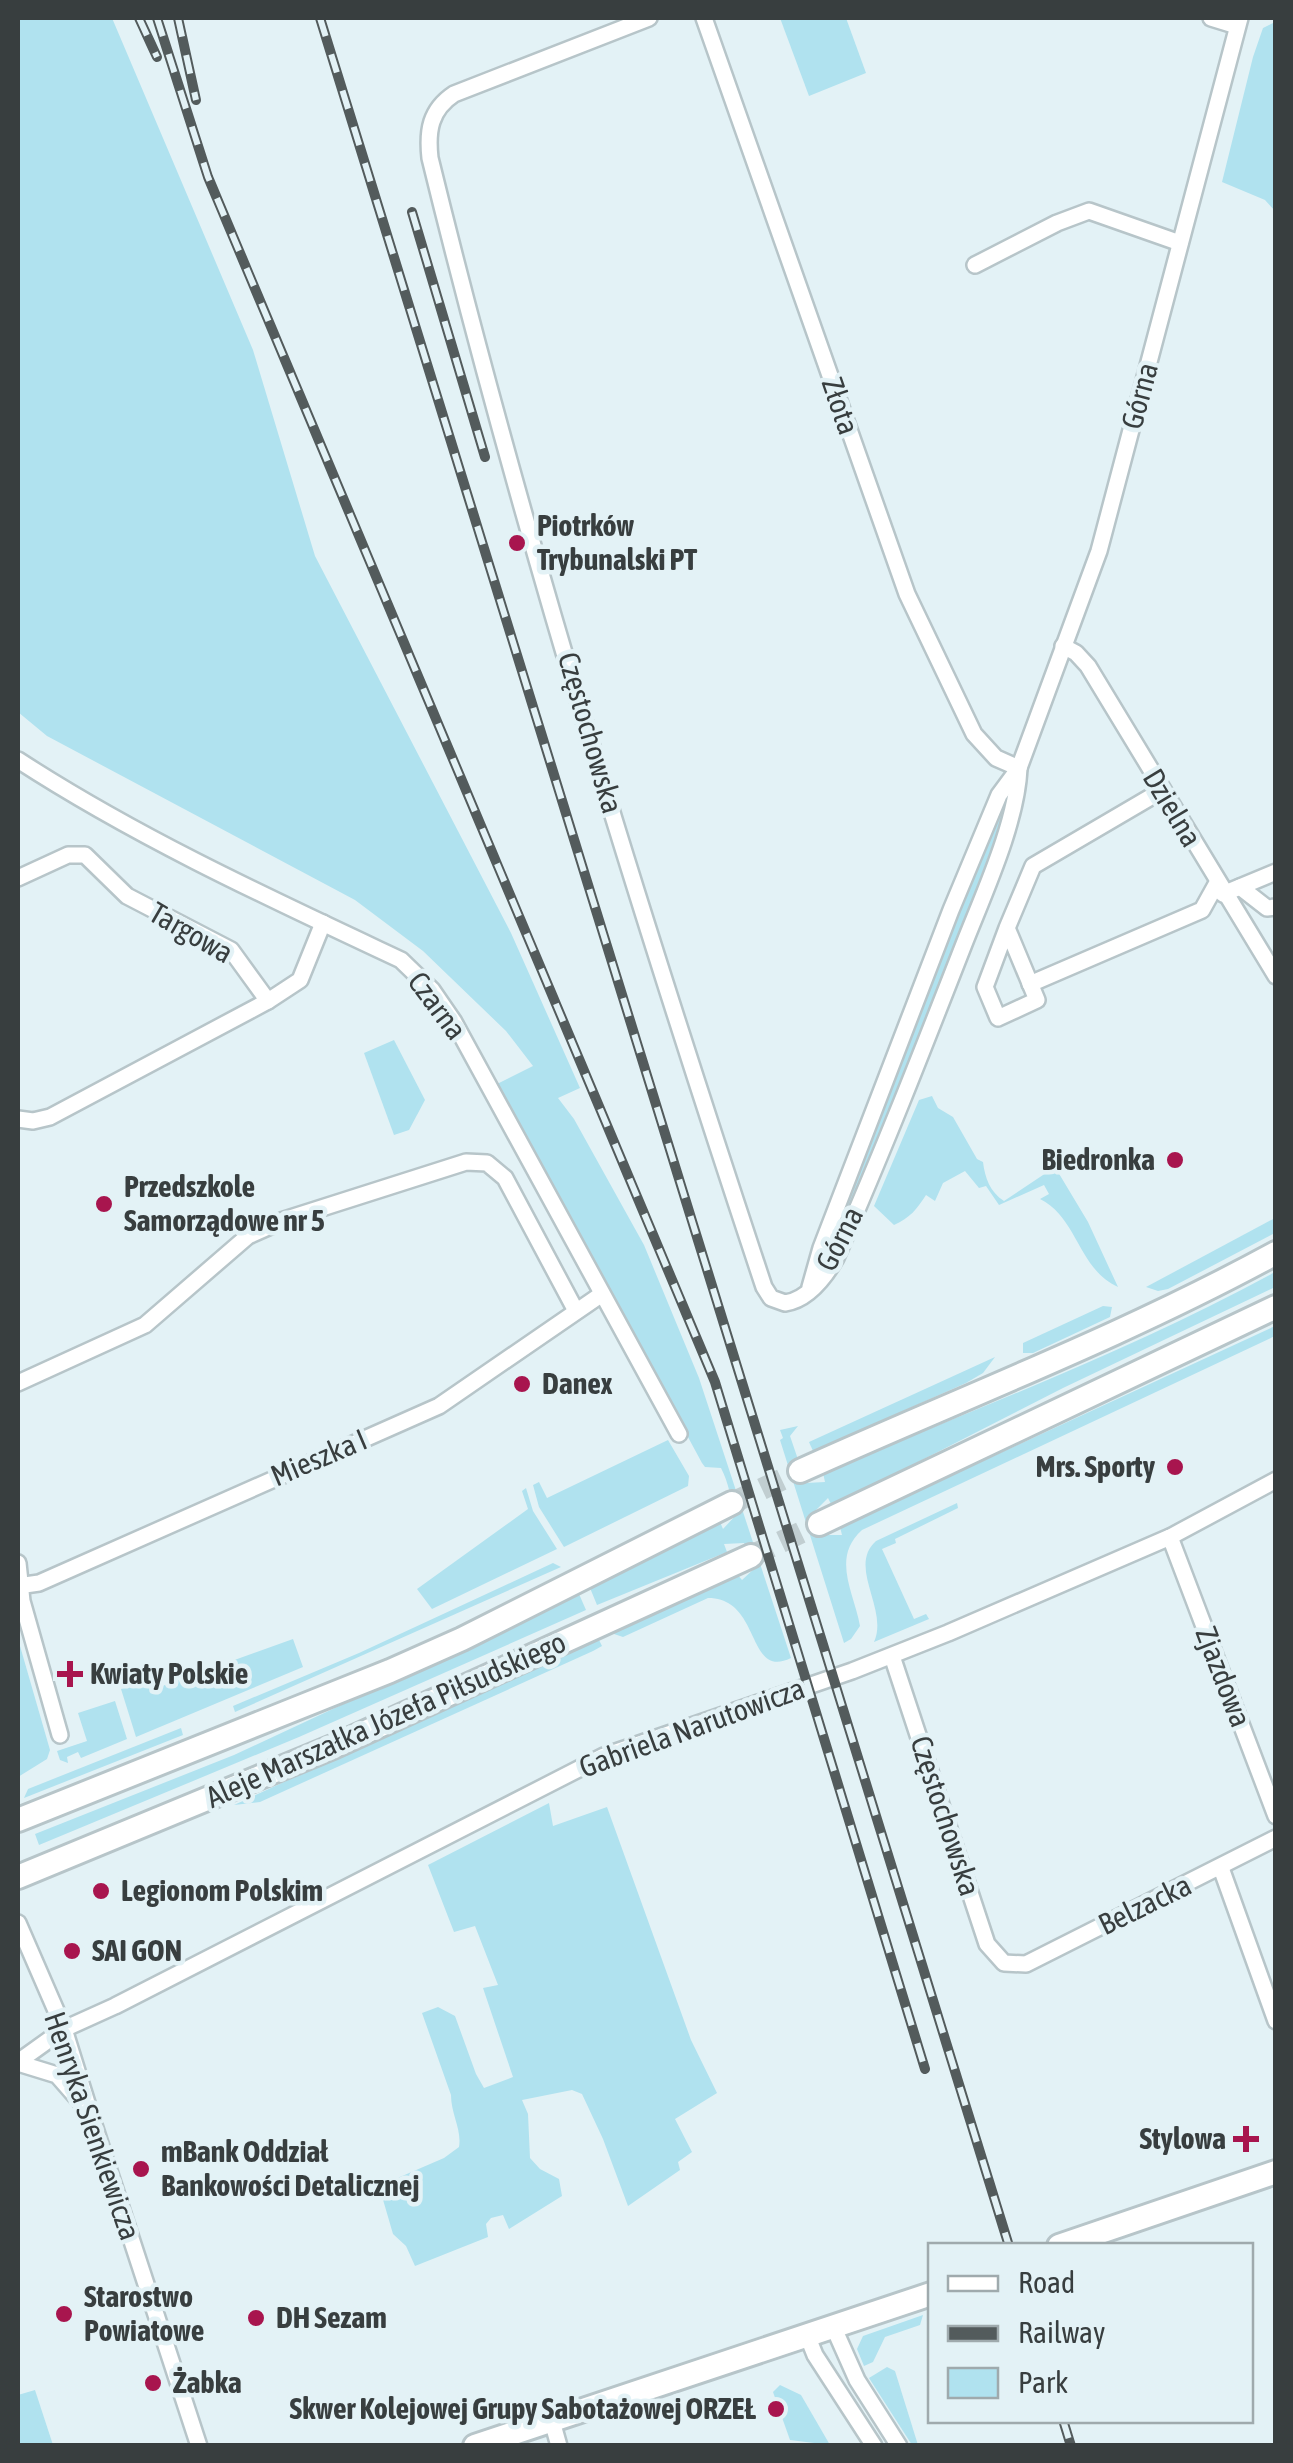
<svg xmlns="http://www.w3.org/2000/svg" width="1293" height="2463" font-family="'Asap Condensed',sans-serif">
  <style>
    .green { fill: #b0e2ef }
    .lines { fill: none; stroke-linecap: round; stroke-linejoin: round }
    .secondary-tunnel { stroke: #c1ced1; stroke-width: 22; stroke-dasharray: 22 11; stroke-linecap: butt }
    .street-casing { stroke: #b7c5c9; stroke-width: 20 }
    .secondary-casing { stroke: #b7c5c9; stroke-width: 28 }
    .street { stroke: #fff; stroke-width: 15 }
    .secondary { stroke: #fff; stroke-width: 22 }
    .rail-casing { stroke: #535b5c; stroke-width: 10 }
    .rail { stroke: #e3f2f6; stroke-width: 6; stroke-dasharray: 19; stroke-linecap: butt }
    .poi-dot { fill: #a8154e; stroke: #e3f2f6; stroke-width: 4 }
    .labels { text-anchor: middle; stroke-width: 9; stroke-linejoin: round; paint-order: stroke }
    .street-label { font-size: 30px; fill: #383e3f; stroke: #e3f2f6 }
    .poi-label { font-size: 30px; font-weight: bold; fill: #383e3f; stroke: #e3f2f6; text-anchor: start }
  </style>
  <rect width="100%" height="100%" fill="#e3f2f6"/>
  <g class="green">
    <path d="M18 18H112L253 350 315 556 511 933 580 1088 558 1098 574 1119 644 1245 699 1378 791 1658C746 1680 762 1598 708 1598L623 1637 611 1633 737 1574 742 1580 756 1567 744 1543 724 1544 727 1552 597 1605 590 1588 720 1522 723 1529 737 1514C730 1498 729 1483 721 1468L705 1467 702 1463 497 1084 533 1066 506 1031 423 951 355 900 47 736 18 712Z"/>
    <path d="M780 18H846L866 73 809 96Z"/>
    <path d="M1275 22V211L1265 200 1222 182 1253 57 1263 28Z"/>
    <path d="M1009 792 1010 797 920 1042 831 1247 969 883Z"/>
    <path d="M394 1040 425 1100 409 1130 394 1135 364 1053Z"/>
    <path d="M932 1096 938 1108 953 1117 977 1159 983 1162C985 1178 990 1192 1004 1201L1055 1167 1088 1222 1118 1287C1078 1269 1078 1218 1040 1199L1049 1194 1044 1185 999 1205 986 1186 979 1188 965 1171 943 1183 935 1201 926 1195C917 1209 910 1218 894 1225L874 1206 919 1100Z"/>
    <path d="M1275 1218V1233L1168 1289 1158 1291 1146 1287Z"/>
    <path d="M1275 1272V1287L1063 1388 832 1506 828 1498 814 1512 824 1535H842L840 1527 1275 1326V1336L862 1530C831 1558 854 1592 860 1626L851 1639 844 1643 780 1440 783 1438 780 1430 798 1426 790 1436 806 1483 825 1482 823 1473C975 1409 1130 1351 1275 1272Z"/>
    <path d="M1103 1306 1112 1307 1110 1317 1033 1353H1023V1343Z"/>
    <path d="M995 1357 983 1373 966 1383 813 1451 809 1442Z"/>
    <path d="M668 1440 689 1476 688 1486 564 1547 539 1507 533 1485 539 1482 547 1498Z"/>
    <path d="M526 1488 533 1511 557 1549 432 1609 417 1589 528 1509 522 1491Z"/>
    <path d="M957 1503 958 1508 895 1539 896 1543 882 1549 914 1619 926 1614 929 1619 874 1642C889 1609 847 1567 876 1541Z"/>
    <path d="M553 1563 561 1567 235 1712 233 1706 359 1653Z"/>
    <path d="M579 1594 586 1610 299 1737 39 1845 35 1834 234 1755Z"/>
    <path d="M598 1638 602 1646 593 1651 260 1802 234 1805Z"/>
    <path d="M18 1639 50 1750 47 1759 18 1777Z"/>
    <path d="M293 1639 303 1667 136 1737 121 1689 147 1679 151 1690Z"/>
    <path d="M115 1701 127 1739 81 1758 78 1752 67 1757 68 1763 60 1760 57 1751 87 1741 78 1713Z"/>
    <path d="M181 1728 183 1735 24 1798 28 1789Z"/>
    <path d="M549 1803 553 1826 607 1807 691 2040 717 2093 675 2119 692 2152 678 2162 680 2170 628 2206 603 2139 582 2094 572 2090 522 2100 528 2114 530 2158 540 2169 559 2179 562 2196 509 2229 503 2215 491 2218 486 2224 488 2237 415 2266 406 2246 393 2234 379 2186 444 2158 459 2147C462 2130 451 2114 451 2095L422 2013 438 2007 455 2016 476 2074 484 2088 513 2077 483 1988 498 1985 475 1926 454 1932 428 1865Z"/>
    <path d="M923 2315 920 2325 885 2337 873 2362 864 2366 857 2349 863 2336Z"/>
    <path d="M887 2367 895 2371 918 2445H912L869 2378Z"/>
    <path d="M780 2385 801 2395 830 2445 790 2440 773 2392Z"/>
    <path d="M35 2390 53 2445H18V2395Z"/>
  </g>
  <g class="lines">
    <g class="secondary-tunnel">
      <path d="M732 1503 800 1471"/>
      <path d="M751 1556 819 1524"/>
    </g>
    <defs>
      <g id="street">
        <path d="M649 18 454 94C430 110 427 131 430 158 523 538 641 916 764 1287L771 1298 785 1303C807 1300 825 1277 836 1258 882 1154 923 1049 964 944 984 893 1017 822 1019 768L1099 551 1240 18"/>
        <path d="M704 18 907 594 974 734 996 758 1019 768"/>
        <path d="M1211 18 1237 26"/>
        <path d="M975 265 1057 223 1089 211 1180 243"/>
        <path d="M1063 646 1076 653 1088 666 1276 976"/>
        <path d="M18 760C138 838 271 899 401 960L432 990 454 1022 679 1434"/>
        <path d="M18 878 68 855H85L127 896 231 950 268 1001 50 1117 33 1121 18 1119"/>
        <path d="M1240 887 1267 908 1276 907"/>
        <path d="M1223 894 1276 872"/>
        <path d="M1007 928 985 987 998 1018 1037 1000 1007 928 1033 866 1161 791"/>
        <path d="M1030 984 1202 910 1217 883"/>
        <path d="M268 1001 300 980 323 923"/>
        <path d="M810 1287 821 1248 951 910 999 795 1019 768"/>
        <path d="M18 1383 145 1325 248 1236 284 1220 466 1162 487 1163 505 1178 576 1311"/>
        <path d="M1170 1537 1276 1816"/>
        <path d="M18 1563 22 1601 60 1735"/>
        <path d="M18 1586 39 1583 439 1406 602 1294"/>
        <path d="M892 1656 987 1944 1004 1963 1026 1964 1276 1838"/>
        <path d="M1221 1868 1276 2021"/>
        <path d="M18 1923 64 2029 92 2119 199 2446"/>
        <path d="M18 2062 64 2029 115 2006 604 1756 852 1671 948 1633 1170 1537 1276 1480"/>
        <path d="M18 2063 57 2075 85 2107"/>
        <path d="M833 2326 857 2380 899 2446"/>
        <path d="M807 2335 815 2355 874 2446"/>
        <path d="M552 2421 559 2446"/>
      </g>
      <g id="secondary">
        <path d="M800 1471C959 1399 1122 1337 1276 1253"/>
        <path d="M819 1524 1276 1307"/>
        <path d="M18 1820 390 1671 462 1639 732 1503"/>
        <path d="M18 1877 335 1746 751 1556"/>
        <path d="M1059 2246 1276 2172"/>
        <path d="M475 2446 931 2294"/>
      </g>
    </defs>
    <use href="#street" class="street-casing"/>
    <use href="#secondary" class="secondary-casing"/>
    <use href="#street" class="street"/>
    <use href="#secondary" class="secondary"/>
    <defs>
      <g id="rail">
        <path d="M139 18 157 57"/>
        <path d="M157 18 208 177 715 1382 925 2069"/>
        <path d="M178 18 196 100"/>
        <path d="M320 18 1009 2246"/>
        <path d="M412 212 485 457"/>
        <path d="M1063 2420 1071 2446"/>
      </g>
    </defs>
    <use href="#rail" class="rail-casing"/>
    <use href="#rail" class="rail"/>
  </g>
  <g class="poi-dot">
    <circle cx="517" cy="543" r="10"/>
    <circle cx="1175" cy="1160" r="10"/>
    <circle cx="104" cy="1204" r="10"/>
    <circle cx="522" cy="1384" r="10"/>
    <circle cx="1175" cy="1467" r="10"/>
    <path d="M65 1659h10v10h10v10h-10v10h-10v-10h-10v-10h10z"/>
    <circle cx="101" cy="1891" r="10"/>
    <circle cx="72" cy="1951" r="10"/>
    <path d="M1241 2124h10v10h10v10h-10v10h-10v-10h-10v-10h10z"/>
    <circle cx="141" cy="2169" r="10"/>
    <circle cx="64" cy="2314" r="10"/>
    <circle cx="256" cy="2318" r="10"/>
    <circle cx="153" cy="2383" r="10"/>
    <circle cx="776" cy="2409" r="10"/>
  </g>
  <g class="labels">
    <g class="street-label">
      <text transform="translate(1140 396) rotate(-75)" y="10">Górna</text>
      <text transform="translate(840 406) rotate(71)" y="10">Złota</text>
      <text transform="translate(590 733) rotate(74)" y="10">Częstochowska</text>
      <text transform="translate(1172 808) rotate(59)" y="10">Dzielna</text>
      <text transform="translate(191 933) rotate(30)" y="10">Targowa</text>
      <text transform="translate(437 1006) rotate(53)" y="10">Czarna</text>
      <text transform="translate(840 1239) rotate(-63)" y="10">Górna</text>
      <text transform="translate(319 1458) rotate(-23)" y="10">Mieszka I</text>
      <text transform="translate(1223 1677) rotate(69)" y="10">Zjazdowa</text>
      <text transform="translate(386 1720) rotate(-24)" y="10">Aleje Marszałka Józefa Piłsudskiego</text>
      <text transform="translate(692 1728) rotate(-20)" y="10">Gabriela Narutowicza</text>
      <text transform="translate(945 1816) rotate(72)" y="10">Częstochowska</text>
      <text transform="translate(1145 1905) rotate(-26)" y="10">Belzacka</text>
      <text transform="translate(92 2126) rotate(71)" y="10">Henryka Sienkiewicza</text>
    </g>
    <g class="poi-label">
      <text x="537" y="536">Piotrków<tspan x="537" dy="34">Trybunalski PT</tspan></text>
      <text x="1155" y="1170" text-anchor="end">Biedronka</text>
      <text x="124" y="1197">Przedszkole<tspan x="124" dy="34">Samorządowe nr 5</tspan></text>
      <text x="542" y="1394">Danex</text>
      <text x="1155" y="1477" text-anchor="end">Mrs. Sporty</text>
      <text x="90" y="1684">Kwiaty Polskie</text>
      <text x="121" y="1901">Legionom Polskim</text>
      <text x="92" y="1961">SAI GON</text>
      <text x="1226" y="2149" text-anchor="end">Stylowa</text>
      <text x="161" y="2162">mBank Oddział<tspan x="161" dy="34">Bankowości Detalicznej</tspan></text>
      <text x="84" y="2307">Starostwo<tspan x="84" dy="34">Powiatowe</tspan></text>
      <text x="276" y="2328">DH Sezam</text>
      <text x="173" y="2393">Żabka</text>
      <text x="756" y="2419" text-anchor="end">Skwer Kolejowej Grupy Sabotażowej ORZEŁ</text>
    </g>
  </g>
  <rect width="1293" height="2463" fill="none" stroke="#383e3f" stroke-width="40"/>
  <rect x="928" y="2243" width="325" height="180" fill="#e3f2f6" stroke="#9faaad" stroke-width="2.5"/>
  <rect x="948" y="2276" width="50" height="15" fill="#ffffff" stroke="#9faaad" stroke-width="2.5"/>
  <text x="1018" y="2293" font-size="30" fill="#383e3f">Road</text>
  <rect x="948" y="2326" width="50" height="15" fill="#535b5c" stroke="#9faaad" stroke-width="2.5"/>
  <text x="1018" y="2343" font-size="30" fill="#383e3f">Railway</text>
  <rect x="948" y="2368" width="50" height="30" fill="#b0e2ef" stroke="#9faaad" stroke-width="2.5"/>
  <text x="1018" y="2393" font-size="30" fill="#383e3f">Park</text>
</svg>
